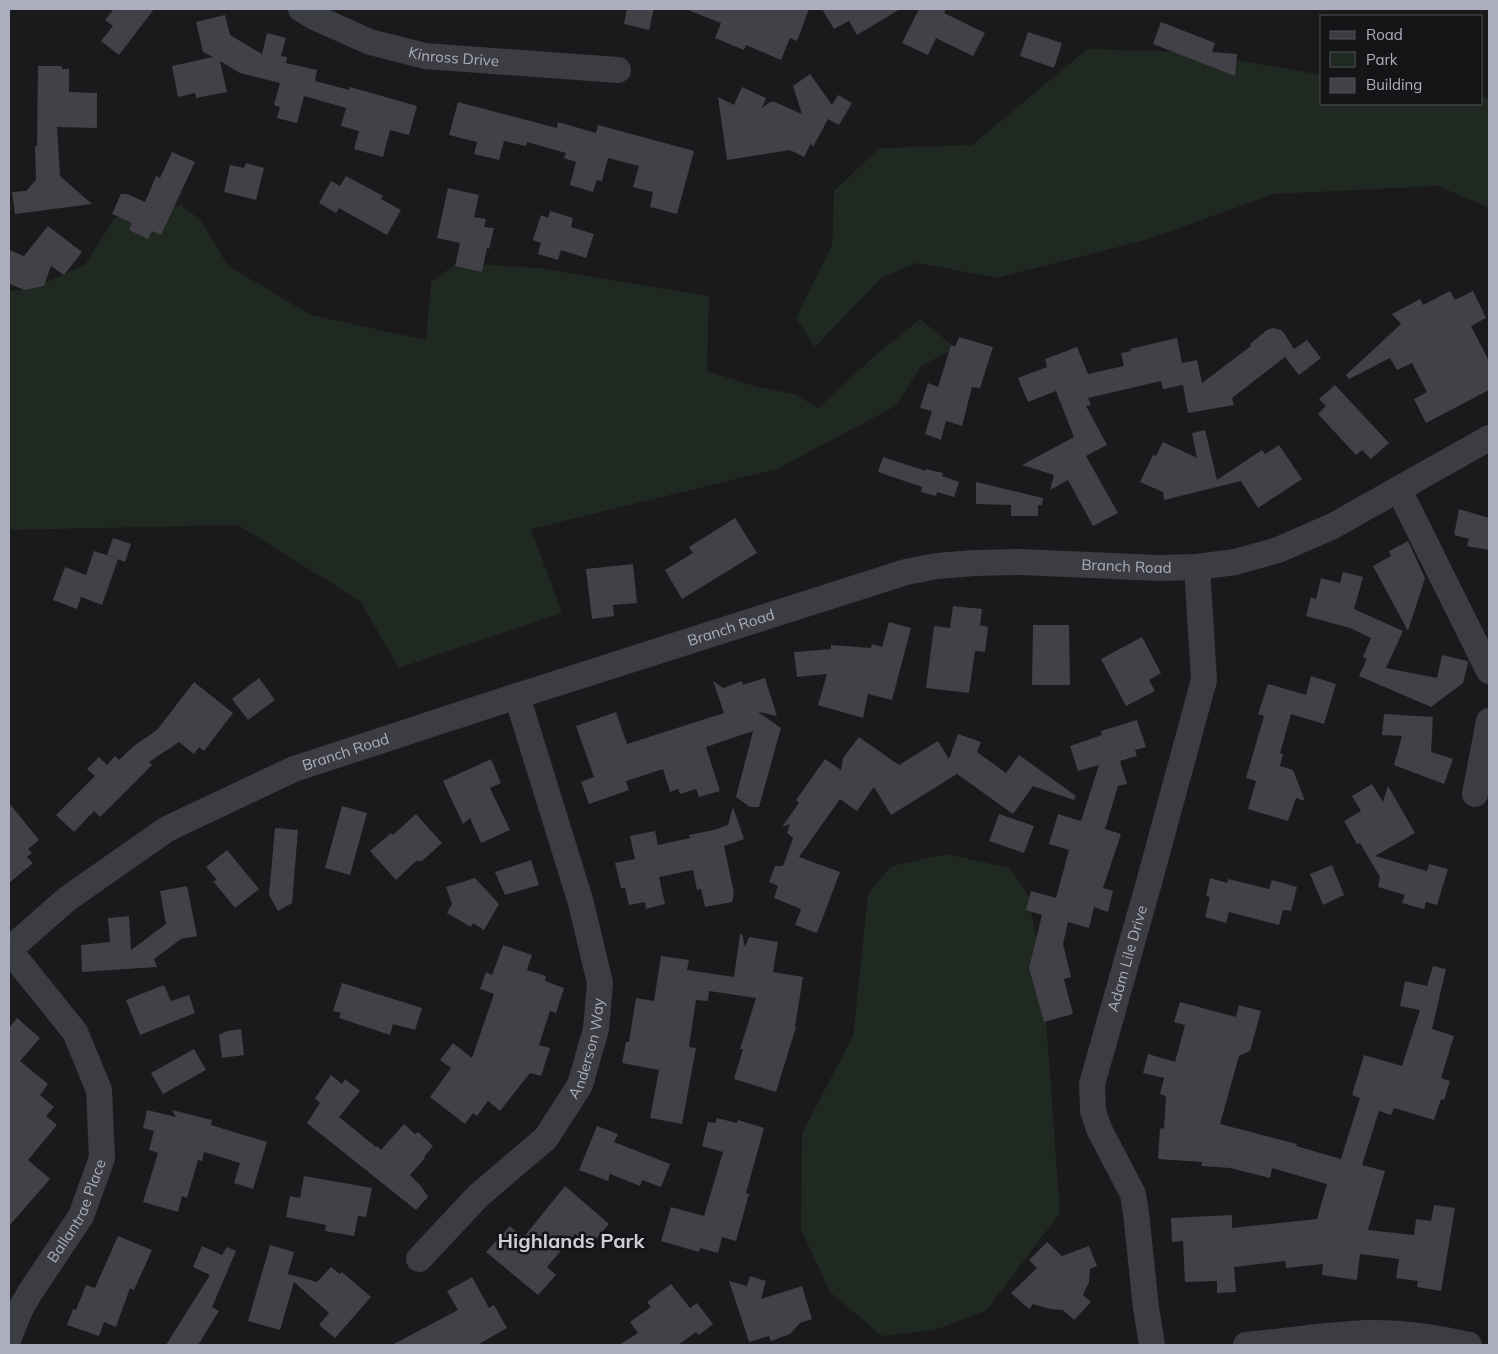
<svg xmlns="http://www.w3.org/2000/svg" width="1498" height="1354" font-family="Mulish,sans-serif">
  <style>
    .green { fill: #1f2821 }
    .building { fill: #414147 }
    .lines { fill: none; stroke-linecap: round; stroke-linejoin: round }
    .minor { stroke: #3c3c43; stroke-width: 26 }
    .labels { text-anchor: middle; stroke-width: 5; stroke-linejoin: round; paint-order: stroke }
    .street-label { font-size: 15px; fill: #abaebd; stroke: #151417 }
    .district-label { font-size: 20px; font-weight: bold; fill: #ccced8; stroke: #151417 }
  </style>
  <rect width="100%" height="100%" fill="#1a191c"/>
  <g class="green">
    <path d="M1087 49 1191 52 1322 75V104H1482V97L1489 98V208L1438 186 1274 194 1149 239 998 278 917 263 881 278 815 347 796 318 832 246 834 191 879 148 972 145Z"/>
    <path d="M180 205 200 219 228 266 311 315 426 340 431 282 457 263 538 268 709 296 707 371 757 387 795 394 818 408 872 358 920 319 956 348 921 366 896 406 777 469 531 529 562 613 399 668 360 601 238 525 9 530V291L30 289 85 265 114 218Z"/>
    <path d="M948 854 1009 868 1028 894 1043 975 1060 1213 987 1310 935 1330 882 1336 830 1292 801 1230 802 1133 853 1036 868 894 891 866Z"/>
  </g>
  <g class="building">
    <path d="M114 9H154L119 55 101 41 113 26 105 20Z"/>
    <path d="M627 9H654L649 30 624 24Z"/>
    <path d="M689 9H809L797 41 790 38 781 60 746 45 744 50 715 38 721 23 688 10Z"/>
    <path d="M822 9H900L857 35 849 21 834 29Z"/>
    <path d="M919 9H946L944 13 985 33 973 56 936 38 928 55 902 43Z"/>
    <path d="M225 15 230 35 262 54 267 33 286 38 281 56 287 57 286 63 317 70 315 81 349 90 350 87 417 106 409 135 390 130 383 157 354 149 359 131 341 126 346 108 304 96 297 123 277 118 280 107 274 105 280 83 240 73 220 61 227 92 196 98 195 93 178 97 172 66 213 57 203 52 196 22Z"/>
    <path d="M1161 22 1215 43 1212 52 1237 54 1235 76 1153 44Z"/>
    <path d="M1028 32 1062 43 1054 68 1020 56Z"/>
    <path d="M38 66H62V69H69V92L97 93V128L57 127 60 176 92 204 15 214 12 192 26 191 36 180 35 146H37Z"/>
    <path d="M810 74 832 105 838 95 852 103 839 125 828 119 813 147 811 143 804 157 790 150 727 160 718 97 734 105 742 87 766 98 762 108 770 102H775L802 114 793 86Z"/>
    <path d="M458 102 557 128 558 122 596 133 598 125 694 151 677 214 650 207 653 192 633 187 639 166 608 158 602 181 597 180 593 192 570 185 576 162 564 158 566 153 527 142 526 146 504 141 499 160 474 154 477 142 449 135Z"/>
    <path d="M172 152 195 162 161 235 152 231 148 239 129 230 132 223 112 214 121 194H127L145 202 156 176 160 178Z"/>
    <path d="M246 163 264 168 256 200 224 192 230 165 244 168Z"/>
    <path d="M346 176 383 196 381 199 401 210 387 235 339 208 336 213 319 203 331 181 340 186Z"/>
    <path d="M448 188 479 195 474 217 486 219 484 227 494 228 489 249 487 248 482 272 455 266 460 243 437 238Z"/>
    <path d="M550 211 573 218 571 227 594 234 586 258 561 250 558 260 538 254 541 243 533 240 541 215 548 218Z"/>
    <path d="M48 226 82 252 64 275 51 266 44 286 25 290 9 284V250L24 256Z"/>
    <path d="M1450 291 1455 300 1473 291 1486 318 1471 326 1489 361V390L1426 423 1414 399 1427 392 1412 363 1397 370 1390 358 1349 379 1346 375 1401 324 1392 314 1420 299 1423 305Z"/>
    <path d="M1273 328 1281 330 1284 333 1294 349 1307 340 1321 358 1299 375 1285 357 1232 398 1234 405 1188 413 1183 385 1163 389 1161 381 1088 398 1091 405 1086 406 1107 445 1086 456 1118 513 1093 526 1068 480 1050 490 1054 475 1022 465 1074 437 1056 391 1028 402 1018 378 1047 367 1045 359 1077 347 1088 374 1124 366 1121 353 1131 351 1130 349 1177 338 1182 363 1197 360 1202 383 1251 346 1250 344 1267 330Z"/>
    <path d="M959 337 993 347 980 388 972 387 962 426 946 421 941 440 925 434 932 411 920 408 928 383 938 387 951 345 955 347Z"/>
    <path d="M1335 385 1389 443 1371 459 1362 450 1356 455 1318 414 1326 406 1319 399Z"/>
    <path d="M1205 430 1217 480 1262 450 1265 454 1279 445 1302 479 1258 508 1241 481 1164 500 1163 492 1140 482 1153 455 1156 456 1163 442 1197 458 1192 433Z"/>
    <path d="M883 457 926 471V469L943 473 942 476 959 482 954 497 937 492 936 496 921 492 922 487 878 472Z"/>
    <path d="M976 482 1043 498 1042 505H1038V516H1011V505L976 504Z"/>
    <path d="M1459 509 1489 518V550L1467 546 1469 539 1454 535Z"/>
    <path d="M735 518 757 553 682 599 665 570 693 553 689 547Z"/>
    <path d="M113 538 131 544 125 562 107 555Z"/>
    <path d="M1408 541 1425 578 1408 631 1373 566 1391 556 1389 551Z"/>
    <path d="M94 551 118 559 102 605 81 597 77 609 53 600 65 567 86 575Z"/>
    <path d="M633 564 637 603 613 605 614 616 592 619 586 569Z"/>
    <path d="M1343 572 1363 577 1354 609 1403 631 1386 668 1437 678 1442 655 1467 661 1468 663 1463 683 1431 707 1359 676 1367 659 1363 657 1371 638 1350 628 1306 616 1311 597 1316 599 1321 578 1340 583Z"/>
    <path d="M953 606 982 609 980 625 988 627 985 652 975 651 969 693 926 688 934 626 950 628Z"/>
    <path d="M889 622 911 628 892 700 868 694 863 718 818 705 827 674 797 677 794 652 831 649V645L871 648 872 644 882 647Z"/>
    <path d="M1033 625H1069L1070 685H1032Z"/>
    <path d="M1142 637 1161 673 1149 680 1155 691 1126 706 1101 659Z"/>
    <path d="M1311 676 1336 684 1324 724 1291 714 1280 753 1283 754 1280 766 1293 770 1305 801 1296 798 1288 821 1248 809 1256 781 1246 778 1264 716 1258 714 1268 684 1306 695Z"/>
    <path d="M259 678 275 700 248 720 232 699Z"/>
    <path d="M765 678 777 716 758 712 781 728 759 807H750L736 797 753 731 706 747 720 791 699 797 696 789 680 794 678 789 670 792 663 769 626 781 629 790 589 804 581 782 594 777 576 726 616 712 627 744 724 713 713 681 723 688 742 681 743 685Z"/>
    <path d="M194 682 233 713 204 751 199 747 194 754 179 742 149 762 152 765 100 817 94 811 74 832 56 815 95 776 87 769 99 757 107 765 115 756 119 760 135 745 157 730Z"/>
    <path d="M1384 714 1433 717 1431 752 1453 759 1444 784 1394 765 1402 736 1382 735Z"/>
    <path d="M1137 720 1146 747 1135 750 1137 756 1120 761 1127 784 1118 786 1105 829 1121 834 1103 888 1113 891 1108 912 1094 907 1089 928 1068 922 1063 944 1071 977 1064 979 1073 1014 1044 1022 1029 968 1042 915 1026 910 1031 891 1056 898 1069 850 1049 844 1058 814 1081 821 1099 765 1078 771 1070 746 1102 735 1101 731Z"/>
    <path d="M958 734 981 742 977 752 1006 773 1019 755 1076 796 1074 800 1033 786 1013 814 957 774 891 815 874 787 857 811 840 799 799 857 840 872 817 933 795 925 801 909 774 898 778 886 769 882 775 866H783L793 838 787 833 790 824 782 827 799 803 796 800 825 759 841 770 843 758 859 737 899 765 938 741 949 759Z"/>
    <path d="M491 759 501 783 490 788 510 830 481 843 470 818 463 824 443 781Z"/>
    <path d="M1372 784 1383 802 1388 786 1415 833 1375 856 1427 871 1429 864 1448 869 1437 905 1426 902 1424 909 1402 903 1405 895 1378 887 1380 877 1360 843 1357 844 1344 821 1361 811 1352 796Z"/>
    <path d="M9 803 39 840 28 849 32 853 27 857 33 863 9 883Z"/>
    <path d="M342 806 367 813 350 875 325 868Z"/>
    <path d="M733 807 744 839 724 846 734 893 732 902 705 907 701 889 697 890 693 870 659 877 665 904 646 909 645 902 629 905 625 888H621L615 863 635 859 630 836 655 831 658 845 690 838 689 835 714 830 728 825Z"/>
    <path d="M416 814 442 843 422 861H416L396 880 370 851 391 833 393 835Z"/>
    <path d="M999 814 1034 826 1024 853 989 841Z"/>
    <path d="M275 828 298 830 292 903 278 911 269 895Z"/>
    <path d="M227 850 259 889 235 908 213 881 217 880 206 867Z"/>
    <path d="M531 860 539 885 505 895 495 872Z"/>
    <path d="M1332 865 1344 895 1323 905 1310 874Z"/>
    <path d="M475 878 499 904 484 930 473 923 471 927 447 913 452 904 446 887Z"/>
    <path d="M1210 878 1227 883 1228 879 1269 889 1272 880 1297 887 1291 911 1283 910 1279 925 1229 912 1226 923 1205 917 1210 897 1206 896Z"/>
    <path d="M187 886 197 936 181 939 154 959 157 967 82 972 81 945 110 942 108 918 129 916 131 950 166 924 160 891Z"/>
    <path d="M740 934H742L745 947 749 937 778 942 773 972 803 977 795 1027H796L776 1092 734 1079 743 1049H740L756 998 709 991 708 1001 696 1000 689 1047 696 1048 682 1124 650 1118 659 1070 622 1063 626 1042H629L636 998 654 1001 661 956 689 960 687 970 734 977Z"/>
    <path d="M503 945 532 955 527 970 546 976 545 981 564 988 556 1013 550 1011 539 1045 550 1048 541 1076 530 1073 500 1111 488 1101 477 1116 473 1113 465 1124 430 1097 451 1068 440 1060 453 1043 472 1058 494 994 480 989 486 972 492 975Z"/>
    <path d="M1433 966 1446 969 1432 1029 1454 1036 1441 1078 1450 1081 1444 1100 1441 1099 1434 1120 1394 1108 1391 1115 1379 1111 1362 1165 1385 1171 1368 1230 1414 1235 1416 1219 1431 1221 1434 1205 1455 1208 1441 1291 1417 1287 1418 1281 1396 1278 1399 1259 1360 1254 1357 1280 1322 1275 1323 1264 1286 1268 1285 1261 1234 1267 1236 1292 1217 1293V1281L1185 1282 1183 1241 1172 1242 1171 1218 1232 1215V1228L1317 1219 1327 1184 1272 1168 1270 1178 1230 1168 1201 1166 1202 1162 1158 1159 1160 1128 1164 1129 1166 1096 1160 1094 1164 1078 1143 1073 1148 1054 1175 1062 1185 1025 1174 1022 1180 1002 1236 1017 1239 1005 1261 1011 1250 1051 1239 1056 1220 1124 1297 1144 1296 1146 1341 1159 1360 1098 1352 1095 1364 1055 1402 1066 1420 1010 1400 1006 1405 981 1427 986Z"/>
    <path d="M342 983 422 1008 415 1030 393 1024 390 1035 339 1018 341 1013 333 1011Z"/>
    <path d="M164 985 171 1001 189 995 195 1013 140 1035 126 1000Z"/>
    <path d="M17 1018 40 1038 20 1061 48 1084 40 1095 54 1107 46 1116 57 1125 28 1160 50 1179 9 1226V1028Z"/>
    <path d="M241 1029 244 1055 222 1058 219 1035 227 1031Z"/>
    <path d="M194 1049 206 1070 163 1094 151 1073Z"/>
    <path d="M331 1075 342 1084 345 1079 360 1091 339 1117 376 1147 377 1146 381 1150 404 1124 415 1134 418 1132 433 1146 424 1157 425 1158 410 1175 421 1186 428 1197 416 1210 307 1123 320 1103 315 1098Z"/>
    <path d="M147 1110 176 1117 172 1110 212 1120 211 1125 267 1142 253 1189 234 1183 240 1163 204 1152 202 1161 198 1160 187 1198 182 1196 178 1212 143 1202 158 1153 149 1150 154 1131 143 1128Z"/>
    <path d="M717 1118 737 1123 738 1120 764 1128 746 1193 749 1194 736 1241 722 1237 718 1253 700 1248 699 1252 661 1241 671 1207 704 1216 723 1152 702 1146 708 1122 715 1123Z"/>
    <path d="M597 1126 618 1134 614 1142 670 1164 661 1187 642 1180 640 1186 610 1174 608 1181 579 1170Z"/>
    <path d="M304 1176 372 1188 366 1217 358 1216 354 1236 325 1231 326 1225 286 1217 290 1196 300 1198Z"/>
    <path d="M565 1186 609 1224 590 1246 575 1234 547 1267 556 1275 538 1295 486 1252 510 1226 523 1238Z"/>
    <path d="M118 1236 152 1250 134 1290 130 1288 116 1327 104 1322 99 1336 67 1325 73 1309 76 1310 86 1285 95 1288Z"/>
    <path d="M1047 1242 1062 1256 1089 1246 1097 1266 1090 1269 1089 1282 1083 1295 1091 1302 1074 1320 1063 1310 1050 1309 1033 1304 1029 1309 1011 1293 1037 1268 1029 1260Z"/>
    <path d="M270 1245 294 1252 288 1274 317 1282 331 1267 340 1274 342 1272 371 1297 335 1338 319 1325 329 1313 294 1282 280 1330 248 1321Z"/>
    <path d="M202 1246 222 1255 227 1247 236 1251 212 1307 219 1311 198 1345H166L210 1275 193 1267Z"/>
    <path d="M750 1276 766 1281 761 1299 802 1286 812 1319 800 1323 790 1334 771 1341 769 1336 749 1342 729 1281 747 1286Z"/>
    <path d="M472 1277 489 1308 494 1305 507 1328 477 1345H392L458 1310 447 1291Z"/>
    <path d="M671 1284 690 1308 697 1303 713 1324 699 1335 696 1332 678 1345H619L638 1333 630 1322 651 1307 647 1302Z"/>
  </g>
  <g class="lines">
    <g class="minor">
      <path id="s1" d="M301 9 314 17 370 42 425 56 618 70"/>
      <path d="M1399 490 1489 671"/>
      <path d="M1475 794 1489 721"/>
      <path id="s2" d="M9 950 67 899 167 829 294 769 517 696 906 572 937 566 974 563 1020 562 1159 568 1197 567 1235 562 1278 550 1333 526 1489 438"/>
      <path id="s3" d="M419 1259 478 1196 546 1138 580 1085 596 1029 600 983 581 903 517 696"/>
      <path id="s4" d="M9 1337 20 1310 29 1294 81 1216 102 1158 99 1090 75 1032 9 950"/>
      <path id="s5" d="M1152 1345 1146 1308 1136 1213 1133 1194 1099 1129 1093 1111 1092 1084 1148 886 1204 680 1197 567"/>
      <path d="M1246 1345C1286 1341 1326 1335 1366 1333 1400 1332 1436 1337 1469 1345"/>
    </g>
  </g>
  <g class="labels">
    <g class="street-label">
      <text dy="5" stroke="none"><textPath href="#s1" startOffset="162">Kinross Drive</textPath></text>
      <text dy="5" stroke="none"><textPath href="#s2" startOffset="1204">Branch Road</textPath></text>
      <text dy="5" stroke="none"><textPath href="#s2" startOffset="799">Branch Road</textPath></text>
      <text dy="5" stroke="none"><textPath href="#s2" startOffset="394">Branch Road</textPath></text>
      <text dy="5" stroke="none"><textPath href="#s5" startOffset="402">Adam Lile Drive</textPath></text>
      <text dy="5" stroke="none"><textPath href="#s3" startOffset="276">Anderson Way</textPath></text>
      <text dy="5" stroke="none"><textPath href="#s4" startOffset="144">Ballantrae Place</textPath></text>
    </g>
    <g class="district-label">
      <text x="571" y="1248">Highlands Park</text>
    </g>
  </g>
  <rect width="1498" height="1354" fill="none" stroke="#abaebd" stroke-width="20"/>
  <rect x="1320" y="15" width="162" height="90" fill="#151417" stroke="#515259"/>
  <rect x="1330" y="31" width="25" height="8" fill="#3c3c43" stroke="#515259"/>
  <text x="1366" y="40" font-size="15" fill="#abaebd">Road</text>
  <rect x="1330" y="52" width="25" height="15" fill="#1f2821" stroke="#515259"/>
  <text x="1366" y="65" font-size="15" fill="#abaebd">Park</text>
  <rect x="1330" y="78" width="25" height="15" fill="#414147" stroke="#515259"/>
  <text x="1366" y="90" font-size="15" fill="#abaebd">Building</text>
</svg>
